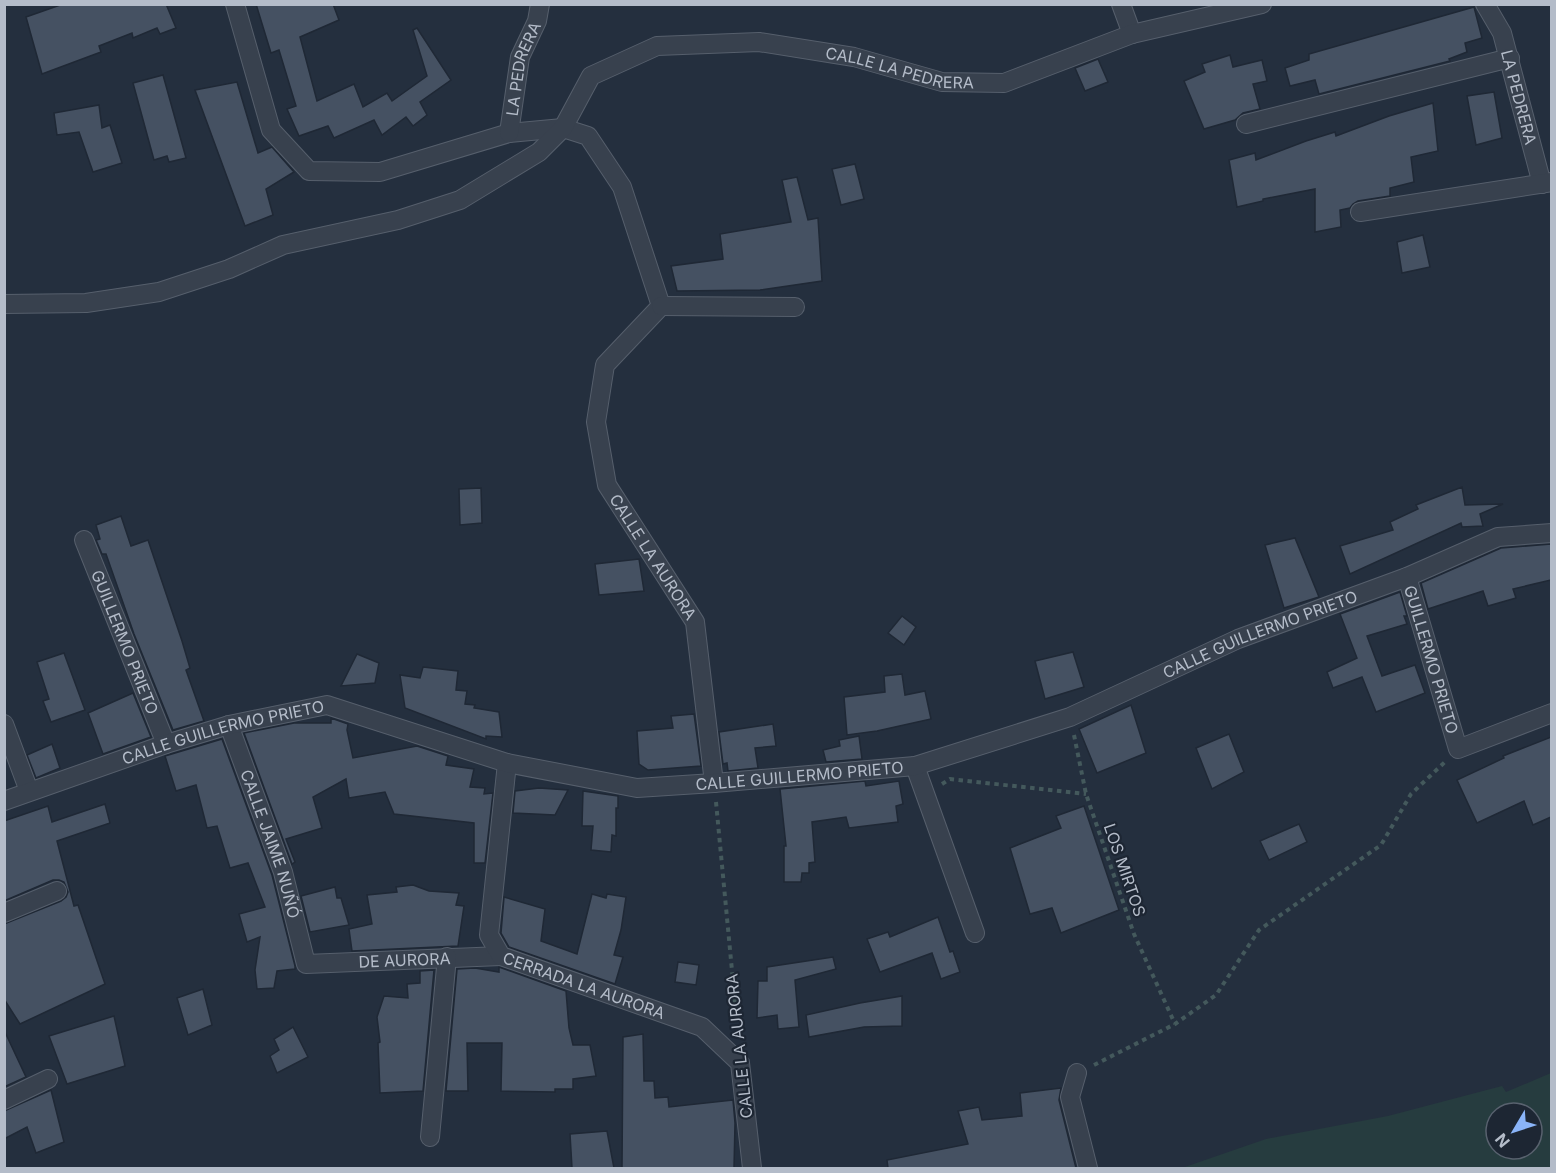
<svg xmlns="http://www.w3.org/2000/svg" width="1556" height="1173" font-family="Inter,sans-serif">
  <style>
    .green { fill: #263c3f; fill-rule: evenodd }
    .building { fill: #455162; stroke: #1f2835; stroke-width: 1.5 }
    .lines { fill: none; stroke-linecap: round; stroke-linejoin: round }
    .street-casing { stroke: #565f6c; stroke-width: 20 }
    .path { stroke: #44595c; stroke-width: 4; stroke-dasharray: 4.5 4.5; stroke-linecap: butt }
    .street { stroke: #38414e; stroke-width: 18 }
    .labels { text-anchor: middle; stroke-width: 4.5; stroke-linejoin: round; paint-order: stroke }
    .street-label { font-size: 16px; fill: #b4bcc9; stroke: #1d2633 }
  </style>
  <rect width="100%" height="100%" fill="#242f3e"/>
  <path class="green" d="M1551 1073V1168H1182L1266 1139 1388 1116 1502 1086 1506 1092ZM1496 1113H1532V1149H1496Z"/>
  <g class="building">
    <path d="M63 4H166L176 28 160 34 157 28 133 38 132 33 99 46 101 52 42 74 26 17Z"/>
    <path d="M256 4H333L339 20 300 37 317 101 354 84 363 107 387 93 392 101 427 76 413 30 417 28 451 80 420 102 427 115 413 126 406 117 382 135 374 120 334 138 328 126 299 136 287 109 296 106 279 50 271 53Z"/>
    <path d="M1474 7 1482 38 1465 43 1467 52 1449 59 1450 61 1319 94 1315 80 1290 86 1285 68 1309 60V54Z"/>
    <path d="M1230 55 1233 67 1262 60 1267 81 1253 84 1260 109 1243 113 1235 120 1204 129 1184 81 1205 72 1202 64Z"/>
    <path d="M1098 59 1108 82 1085 91 1075 68Z"/>
    <path d="M163 75 186 158 169 162 167 156 154 160 133 83Z"/>
    <path d="M237 82 258 153 272 147 294 172 266 189 273 215 245 226 195 90Z"/>
    <path d="M1494 92 1502 138 1476 145 1467 96Z"/>
    <path d="M1433 103 1438 151 1411 157 1414 182 1390 188V196L1358 201 1353 204 1350 208 1340 210 1341 227 1315 232V189L1263 199V201L1237 207 1229 160 1255 153 1256 160 1306 141 1335 132 1336 136 1389 116Z"/>
    <path d="M99 105 102 128 110 125 122 163 93 172 79 132 57 135 54 113Z"/>
    <path d="M855 164 864 199 841 205 832 169Z"/>
    <path d="M797 177 808 220 818 218 822 281 760 290 677 291 671 266 723 259 720 234 791 222 782 180Z"/>
    <path d="M1423 235 1430 267 1402 273 1397 242Z"/>
    <path d="M1462 487 1465 505 1503 504 1480 514 1483 526 1462 527 1461 523 1350 574 1340 546 1393 530 1390 522 1418 509 1416 505Z"/>
    <path d="M481 488 482 523 460 525 459 489Z"/>
    <path d="M121 516 131 546 148 540 182 641 190 668 186 670 204 721 173 730 134 634 106 554H102L96 540 100 539 96 525Z"/>
    <path d="M1295 538 1319 597 1284 608 1265 545Z"/>
    <path d="M1551 544V580L1513 589 1516 598 1488 606 1483 591 1428 609 1421 583 1501 548Z"/>
    <path d="M639 559 644 591 599 595 595 564Z"/>
    <path d="M1400 592 1407 616H1404L1407 624 1367 636 1382 676 1415 665 1425 693 1376 712 1362 677 1333 688 1327 672 1357 658 1340 614Z"/>
    <path d="M902 616 916 627 904 645 888 633Z"/>
    <path d="M1073 652 1084 687 1045 699 1035 661Z"/>
    <path d="M64 653 85 710 51 722 43 701 49 699 37 662Z"/>
    <path d="M357 654 379 663 375 683 341 686Z"/>
    <path d="M423 667 458 671 456 690 467 691 465 704 475 705 474 708 499 712 502 737 486 736V739L405 708 400 675 420 678Z"/>
    <path d="M902 674 905 695 925 691 931 719 877 731 847 735 844 697 885 692 884 676Z"/>
    <path d="M133 693 151 737 103 754 88 713Z"/>
    <path d="M1131 705 1146 753 1097 773 1079 729Z"/>
    <path d="M694 714 701 766 648 770 639 764 637 731 673 728 671 716Z"/>
    <path d="M331 718 348 724 347 730 353 758 417 746 448 756 446 765 474 769 470 787 485 788 484 794 493 793 485 863H474V823L394 814 385 792 349 798 346 779 313 797 322 828 286 839 295 862 292 864 244 733 294 723H331Z"/>
    <path d="M773 724 776 746 755 748 758 768 728 771 727 763 723 764 719 732Z"/>
    <path d="M1229 734 1244 772 1212 789 1196 748Z"/>
    <path d="M859 736 862 759 826 762 823 750 840 746 839 740Z"/>
    <path d="M1551 737V817L1533 825 1524 801 1477 823 1457 780 1504 758 1503 756Z"/>
    <path d="M222 739 272 875 295 966V969L277 971 274 988 257 989 255 970 260 937 247 942 239 914 265 907 248 863 230 868 217 826 207 828 196 785 176 791 165 756Z"/>
    <path d="M52 744 60 768 36 778 27 755Z"/>
    <path d="M865 781 866 786 899 781 903 804 896 806 898 822 849 828 846 817 812 822 815 862 809 863V873H802L801 882H784V846H786L780 789Z"/>
    <path d="M539 788 568 790 555 815 513 813 515 791Z"/>
    <path d="M583 791 618 796V808H616V836L612 835 611 852 591 850 593 826H582Z"/>
    <path d="M105 804 110 823 57 841 74 906 78 905 105 984 20 1024 4 999V924L61 901 66 897 68 892 64 882 59 880H53L4 901V821L48 806 52 822Z"/>
    <path d="M1084 806 1119 910 1061 933 1052 908 1030 914 1010 848 1061 828 1056 816Z"/>
    <path d="M1299 824 1307 842 1269 860 1260 841Z"/>
    <path d="M413 885 429 891 459 893 456 905 464 906 458 946 352 951 349 929 372 924 367 895 397 892 396 887Z"/>
    <path d="M335 887 337 898H341L349 925 310 932 301 896Z"/>
    <path d="M592 894 606 898 607 894 626 897 621 930 614 955 623 957 615 984 509 947 501 933 504 897 545 909 541 941 577 954Z"/>
    <path d="M938 917 950 952 953 951 960 972 941 979 932 953 880 972 867 939 888 932 890 937Z"/>
    <path d="M833 957 836 969 795 980 799 1027 778 1029 777 1015 757 1018 758 981H767V967Z"/>
    <path d="M678 962 699 965 696 985 675 982Z"/>
    <path d="M499 967 566 991 569 1028 573 1045H590L596 1076 573 1079V1089H555V1092L501 1091 502 1043H467L468 1091H446L457 969 475 968 499 972Z"/>
    <path d="M434 970 423 1091 380 1093 378 1043 380 1042 377 1017 384 996 408 998 407 984 420 983V971Z"/>
    <path d="M203 989 212 1025 188 1035 177 998Z"/>
    <path d="M902 996V1026L864 1027 809 1037 806 1015 860 1003Z"/>
    <path d="M114 1016 125 1066 67 1084 49 1036Z"/>
    <path d="M293 1027 308 1057 277 1073 270 1056 279 1050 274 1039Z"/>
    <path d="M4 1030 26 1077 4 1087Z"/>
    <path d="M643 1034 644 1081H654L655 1098 668 1097 669 1107 733 1100 735 1123 734 1168H622L623 1037Z"/>
    <path d="M1061 1088 1059 1100 1076 1168H888L887 1160 968 1144 958 1111 979 1107 982 1120 1022 1116 1020 1093Z"/>
    <path d="M51 1090 64 1142 36 1153 27 1127 4 1139V1111Z"/>
    <path d="M607 1131 614 1168H572L570 1134Z"/>
  </g>
  <g class="lines">
    <defs>
      <g id="street">
        <path id="s1" d="M235 4 271 130 309 171 380 172 509 133 563 128 588 136 622 187 661 306 605 365 596 422 607 485 695 622 714 783"/>
        <path d="M1121 4 1132 34"/>
        <path id="s2" d="M1485 4 1502 33 1542 184"/>
        <path d="M1246 124 1510 58"/>
        <path id="s3" d="M509 133 520 57 537 21 540 4"/>
        <path d="M1360 212 1552 182"/>
        <path id="s4" d="M4 304 86 303 159 292 229 269 283 245 398 220 460 200 539 152 563 128 591 76 657 46 759 42 854 57 942 82 1004 83 1132 34 1262 4"/>
        <path d="M661 306 795 307"/>
        <path id="s5" d="M84 540 166 744"/>
        <path id="s6" d="M1407 577 1458 749 1552 713"/>
        <path d="M4 724 29 791"/>
        <path id="s7" d="M229 725 283 872 306 964 501 956"/>
        <path id="s8" d="M507 763 489 935 501 956 702 1027 740 1063 752 1168"/>
        <path d="M915 766 975 933"/>
        <path id="s9" d="M4 801 166 744 229 725 327 705 507 763 637 788 714 783 915 766 1070 717 1238 639 1407 577 1498 537 1552 533"/>
        <path d="M4 913 57 891"/>
        <path d="M1077 1073 1070 1097 1088 1168"/>
        <path d="M4 1100 48 1079"/>
        <path d="M430 1137 447 957"/>
      </g>
    </defs>
    <use href="#street" class="street-casing"/>
    <g class="path">
      <path d="M1074 735 1086 794 1134 934 1175 1024"/>
      <path d="M942 784 950 779 1086 794"/>
      <path d="M716 802 738 1034"/>
      <path d="M1094 1065 1175 1024 1216 995 1259 930 1381 845 1411 794 1446 761"/>
    </g>
    <use href="#street" class="street"/>
  </g>
  <g class="labels">
    <g class="street-label">
      <text dy="6" stroke="none"><textPath href="#s4" startOffset="975">CALLE LA PEDRERA</textPath></text>
      <text dy="6" stroke="none"><textPath href="#s3" startOffset="66">LA PEDRERA</textPath></text>
      <text dy="6" stroke="none"><textPath href="#s2" startOffset="100">LA PEDRERA</textPath></text>
      <text dy="6" stroke="none"><textPath href="#s1" startOffset="948">CALLE LA AURORA</textPath></text>
      <text dy="6" stroke="none"><textPath href="#s9" startOffset="1308">CALLE GUILLERMO PRIETO</textPath></text>
      <text dy="6" stroke="none"><textPath href="#s5" startOffset="110">GUILLERMO PRIETO</textPath></text>
      <text dy="6" stroke="none"><textPath href="#s6" startOffset="86">GUILLERMO PRIETO</textPath></text>
      <text dy="6" stroke="none"><textPath href="#s9" startOffset="230">CALLE GUILLERMO PRIETO</textPath></text>
      <text dy="6" stroke="none"><textPath href="#s9" startOffset="822">CALLE GUILLERMO PRIETO</textPath></text>
      <text dy="6" stroke="none"><textPath href="#s7" startOffset="126">CALLE JAIME NUÑÓ</textPath></text>
      <text transform="translate(1125 870) rotate(71)" y="6">LOS MIRTOS</text>
      <text dy="6" stroke="none"><textPath href="#s7" startOffset="350">DE AURORA</textPath></text>
      <text dy="6" stroke="none"><textPath href="#s8" startOffset="285">CERRADA LA AURORA</textPath></text>
      <text transform="translate(739 1046) rotate(-96)" y="6">CALLE LA AURORA</text>
    </g>
  </g>
  <rect width="1556" height="1173" fill="none" stroke="#b4bcc9" stroke-width="12"/>
  <g transform="translate(1514 1131) rotate(231)"><circle r="28" fill="#1d2633" stroke="#59626f" stroke-width="1.5"/>
  <path d="M0-4.5L10 22L0 15L-10 22Z" fill="#8ab4f8"/>
  <text y="-9" font-size="16" font-weight="bold" text-anchor="middle" fill="#b4bcc9">N</text>
  </g>
</svg>
